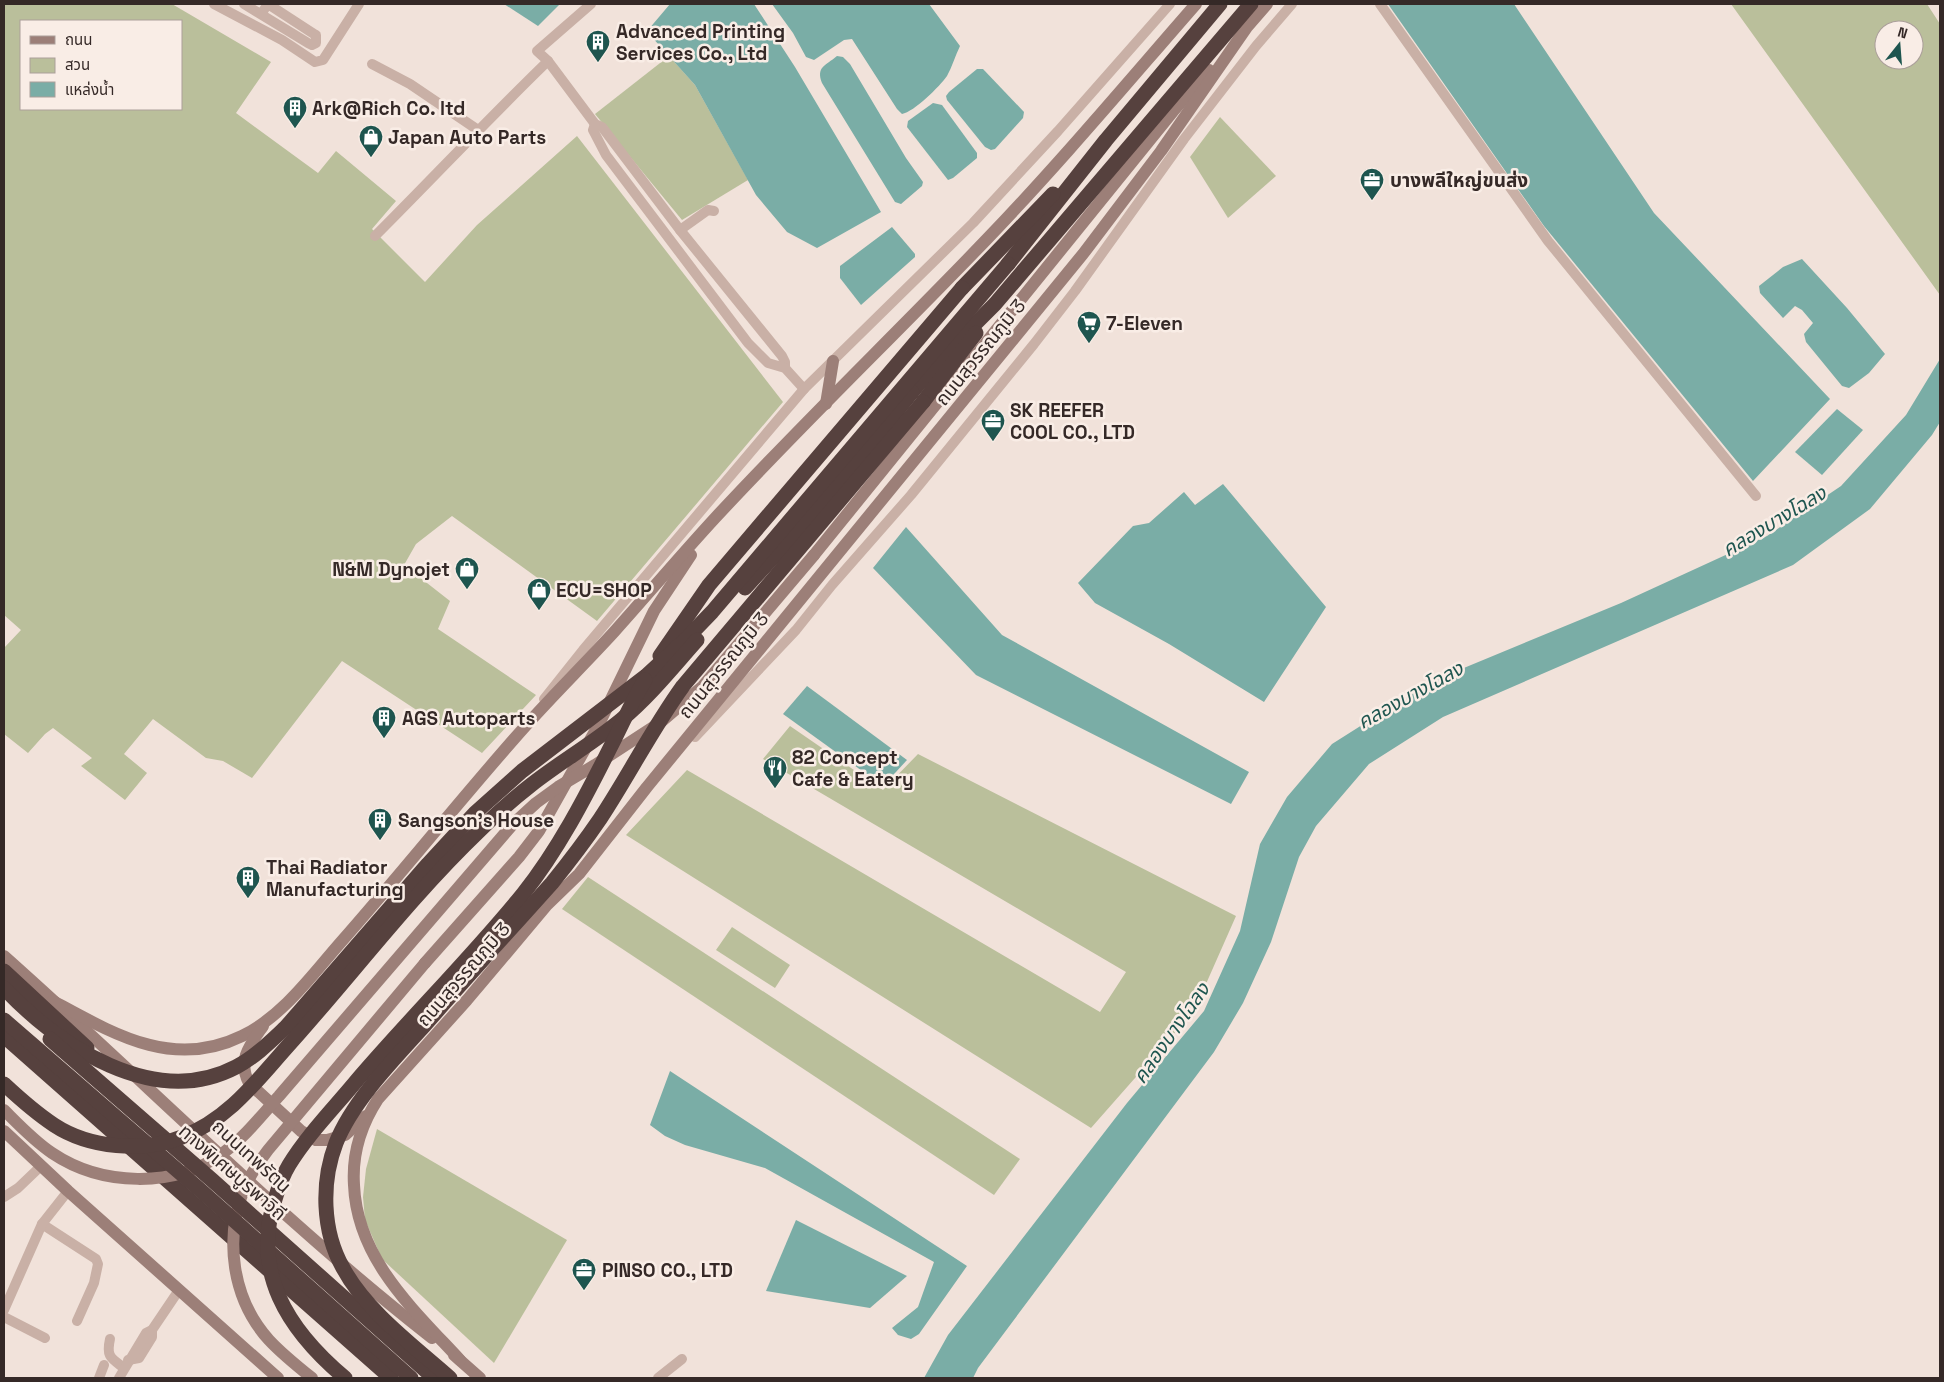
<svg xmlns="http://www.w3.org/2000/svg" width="1944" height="1382" font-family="'Space Grotesk','Noto Sans Thai',sans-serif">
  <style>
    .green { fill: #babf9b; fill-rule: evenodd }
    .water { fill: #7aada6 }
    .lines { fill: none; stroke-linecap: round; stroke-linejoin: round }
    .street { stroke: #c9b0a6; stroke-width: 10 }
    .secondary { stroke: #9c7f78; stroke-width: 12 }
    .highway { stroke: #56413e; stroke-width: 15 }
    .secondary-bridge { stroke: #9c7f78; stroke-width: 12 }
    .highway-bridge { stroke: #56413e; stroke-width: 15 }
    .labels { text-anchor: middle; stroke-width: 5; stroke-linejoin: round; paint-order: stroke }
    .poi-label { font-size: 19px; font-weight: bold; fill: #352927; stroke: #f9ede6; text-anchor: start }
    .street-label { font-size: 19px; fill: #352927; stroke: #f9ede6 }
    .water-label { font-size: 20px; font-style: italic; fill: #1e554f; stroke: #f9ede6 }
  </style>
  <rect width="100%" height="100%" fill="#f1e2da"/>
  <g class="green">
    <path d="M4 4H172L271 62 236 113 318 173 336 151 396 201 372 229 425 282 477 225 577 136 783 402 597 621 452 516 416 544 404 565 450 601 438 629 536 695 482 753 342 661 252 778 223 761 206 758 153 719 124 754 147 773 125 800 81 766 92 758 53 728 45 734 28 753 4 734V648L21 630 4 615ZM21 21H181V109H21Z"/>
    <path d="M1731 4H1927L1940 24V295ZM1884 30H1914V60H1884Z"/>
    <path d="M669 56 695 85 748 180 682 220 595 114Z"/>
    <path d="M1220 117 1276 176 1228 218 1190 157Z"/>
    <path d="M790 726 883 790 918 754 1236 916 1194 1011 1091 1128 626 835 687 770 1100 1012 1126 972 763 759Z"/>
    <path d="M588 877 1020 1159 994 1195 562 909Z"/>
    <path d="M732 927 790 965 775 988 716 950Z"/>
    <path d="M377 1129 567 1240 494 1363 382 1259 365 1220 363 1197 366 1169Z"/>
  </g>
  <g class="water">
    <path d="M504 4H560L538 26Z"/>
    <path d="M670 4H754L795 67 881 212 817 248 787 232 756 195 695 85 650 35 648 30Z"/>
    <path d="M772 4H929L960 46C955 56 952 67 947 76 940 86 914 112 902 114L897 109 852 39 844 40 814 60 806 57 793 33Z"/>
    <path d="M1388 4H1514L1654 213 1830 399 1753 481 1544 226Z"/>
    <path d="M837 56 843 57 850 64 906 158 923 182 922 186 901 204 895 202 822 83C816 67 825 66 837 56Z"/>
    <path d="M977 69H983L1024 112 1023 118 995 149 991 150 985 147 947 100 946 96 949 92Z"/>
    <path d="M933 103 942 105 977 153V158L953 178 948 180 907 127 908 121Z"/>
    <path d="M892 227 915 254V257L861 305 840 278V266Z"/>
    <path d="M1802 259 1847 308 1885 354 1869 373 1849 388 1842 386 1806 342 1804 334 1813 323 1802 310 1795 306 1783 318 1760 293 1759 286 1783 267Z"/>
    <path d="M1940 359V422L1932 435 1870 509 1793 565 1443 717 1369 764 1316 826 1299 857 1271 942 1243 1003 1214 1052 978 1368 973 1378H924L948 1335 1127 1103 1204 1011 1240 931 1260 844 1287 797 1332 744 1430 682 1621 603 1767 536 1841 486 1906 415Z"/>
    <path d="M1837 409 1863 430 1822 475 1795 452Z"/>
    <path d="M1223 484 1326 607 1264 702 1169 644 1095 603 1078 583 1133 526 1149 523 1184 492 1195 505Z"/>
    <path d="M906 527 1002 635 1249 772 1231 804 976 675 873 568Z"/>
    <path d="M807 686 907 760 883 786 783 714Z"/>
    <path d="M670 1071 967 1266 919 1334 911 1339 898 1335 892 1328 918 1307 934 1262 765 1168 685 1145 665 1136 650 1125Z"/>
    <path d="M796 1220 907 1276 870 1308 766 1291Z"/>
  </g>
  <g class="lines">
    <g class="street">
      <path d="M214 4 282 40 315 62 323 60 359 4"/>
      <path d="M244 4 308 43 312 45 316 43V35L314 34 268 4 261 14"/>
      <path d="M591 4 537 51 548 61 595 124 602 127 680 230 782 356 785 362V368"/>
      <path d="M1380 4 1548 241 1756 496"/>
      <path d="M372 64 410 84 478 130"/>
      <path d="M595 124 593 130 606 155 748 343 768 363 785 368 804 389"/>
      <path d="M680 230 708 210 714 211"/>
      <path d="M375 236C433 178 489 118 548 61"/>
      <path d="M544 699 583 650 804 389 973 223 1058 131 1170 4"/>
      <path d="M695 737 796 630 832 585 911 495 1034 344 1075 291 1184 139 1256 46 1292 4"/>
      <path d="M4 1197 18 1188 41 1166"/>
      <path d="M42 1224 96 1259 98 1264 94 1283 77 1321"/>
      <path d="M4 1310 42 1224 68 1191"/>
      <path d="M4 1317 45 1338"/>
      <path d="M110 1339C106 1357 111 1358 124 1368"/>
      <path d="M128 1360 139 1358 152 1337V1330"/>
      <path d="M99 1378 104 1365"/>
      <path d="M119 1378 146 1333 152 1330 179 1290"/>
      <path d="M658 1378 682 1359"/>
    </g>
    <g class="secondary">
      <path d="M826 404 833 361"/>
      <path d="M814 555 1175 109 1209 70"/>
      <path d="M4 956C147 1083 281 1220 432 1338"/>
      <path d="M425 963 519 857 539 831 598 726 654 611 691 555"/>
      <path d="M53 1001C114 1034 173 1070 242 1036 283 1016 312 975 341 942 400 875 456 805 514 739 546 702 581 668 614 632 648 594 681 555 716 517 804 422 897 333 987 239 1060 163 1127 83 1196 4"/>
      <path d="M263 1026C250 1045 237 1060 249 1083L301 1131 316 1140H327L345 1135 366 1116"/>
      <path d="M4 1131 68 1191 278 1378"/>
      <path d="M454 1355 480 1378"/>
      <path d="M460 1360C413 1309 357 1259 354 1185 352 1154 361 1125 378 1099L467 1000 547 905 579 874 647 787 1083 254 1161 151 1247 27 1267 4"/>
    </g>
    <g class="highway">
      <path d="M1008 264 1106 140 1220 4"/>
      <path d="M962 288 1053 194"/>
      <path d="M912 392 941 358 995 304 1251 4"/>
      <path d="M923 402 976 333"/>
      <path d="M4 971 87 1048"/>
      <path d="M4 1036 391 1378"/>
    </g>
    <g class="secondary-bridge">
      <path d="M4 1110C19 1125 34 1141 52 1153 101 1186 174 1189 223 1153 245 1137 261 1116 279 1096L513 824 536 803 558 787 595 765 661 722 703 686 814 555"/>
      <path d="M312 1378C297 1366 282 1354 269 1340 232 1299 224 1239 244 1189 250 1175 259 1162 268 1150L425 963"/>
    </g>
    <g class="highway-bridge">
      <path d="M745 588 822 504 912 392"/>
      <path d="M660 656 709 585 962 288"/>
      <path d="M4 988C59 1046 154 1110 236 1067 255 1057 270 1042 286 1027L428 864 475 813 522 771 646 676 685 640 712 612 1008 264"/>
      <path d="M4 1020 199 1189 411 1378"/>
      <path d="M50 1039 212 1180 434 1378"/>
      <path d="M4 1084C19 1098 36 1113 54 1125 89 1148 143 1153 182 1137 227 1120 255 1083 286 1048 351 976 409 898 479 831 495 815 513 799 531 785 560 762 592 744 621 720 649 697 672 668 697 640"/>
      <path d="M345 1378C288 1330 250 1272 276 1196 279 1186 283 1175 289 1165 308 1134 335 1107 358 1079 412 1016 471 958 523 894 558 850 585 798 610 748 622 725 632 701 645 680"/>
      <path d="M450 1378C414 1346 366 1311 343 1268 322 1231 321 1182 336 1143 352 1102 394 1059 424 1026 466 978 509 931 552 883 569 862 585 841 600 819 629 775 652 729 683 686L923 402"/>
    </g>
  </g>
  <defs>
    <symbol id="building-pin" viewBox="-11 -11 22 30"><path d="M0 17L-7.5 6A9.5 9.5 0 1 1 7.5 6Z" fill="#1e554f" stroke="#f9ede6"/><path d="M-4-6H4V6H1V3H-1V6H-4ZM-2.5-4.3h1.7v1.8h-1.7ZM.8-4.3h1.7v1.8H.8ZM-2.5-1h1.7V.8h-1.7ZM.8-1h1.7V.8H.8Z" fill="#fff"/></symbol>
    <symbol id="shop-pin" viewBox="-11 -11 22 30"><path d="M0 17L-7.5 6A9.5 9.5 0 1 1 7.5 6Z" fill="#1e554f" stroke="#f9ede6"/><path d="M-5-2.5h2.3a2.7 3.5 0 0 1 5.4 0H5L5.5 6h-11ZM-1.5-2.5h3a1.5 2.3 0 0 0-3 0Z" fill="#fff"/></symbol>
    <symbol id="office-pin" viewBox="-11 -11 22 30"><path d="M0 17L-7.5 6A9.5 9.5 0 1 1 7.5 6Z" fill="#1e554f" stroke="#f9ede6"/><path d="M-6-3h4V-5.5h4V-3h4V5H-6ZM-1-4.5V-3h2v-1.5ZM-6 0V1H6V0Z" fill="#fff"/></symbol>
    <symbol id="supermarket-pin" viewBox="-11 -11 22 30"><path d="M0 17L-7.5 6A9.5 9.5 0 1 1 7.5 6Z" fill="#1e554f" stroke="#f9ede6"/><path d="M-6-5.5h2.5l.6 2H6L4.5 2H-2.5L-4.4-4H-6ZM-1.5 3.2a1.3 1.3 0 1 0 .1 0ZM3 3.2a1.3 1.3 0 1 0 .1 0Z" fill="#fff"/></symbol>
    <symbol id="restaurant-pin" viewBox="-11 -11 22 30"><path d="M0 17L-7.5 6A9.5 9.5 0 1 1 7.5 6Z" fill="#1e554f" stroke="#f9ede6"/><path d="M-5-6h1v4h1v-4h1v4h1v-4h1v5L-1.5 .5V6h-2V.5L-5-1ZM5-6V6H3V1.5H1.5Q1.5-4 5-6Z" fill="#fff"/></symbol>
  </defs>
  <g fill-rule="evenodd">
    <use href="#building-pin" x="584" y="28" width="28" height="38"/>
    <use href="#building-pin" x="281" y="94" width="28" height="38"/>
    <use href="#shop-pin" x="357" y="123" width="28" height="38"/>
    <use href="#office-pin" x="1358" y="166" width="28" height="38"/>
    <use href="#supermarket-pin" x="1075" y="309" width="28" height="38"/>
    <use href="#office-pin" x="979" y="407" width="28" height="38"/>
    <use href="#shop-pin" x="453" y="555" width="28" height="38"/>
    <use href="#shop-pin" x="525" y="576" width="28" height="38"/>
    <use href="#building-pin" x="370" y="704" width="28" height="38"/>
    <use href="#restaurant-pin" x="761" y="754" width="28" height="38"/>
    <use href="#building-pin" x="366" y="806" width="28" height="38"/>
    <use href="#building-pin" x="234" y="864" width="28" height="38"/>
    <use href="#office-pin" x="570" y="1256" width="28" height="38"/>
  </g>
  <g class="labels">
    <g class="poi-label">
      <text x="616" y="38">Advanced Printing<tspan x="616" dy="22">Services Co., Ltd</tspan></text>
      <text x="312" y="115">Ark@Rich Co. ltd</text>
      <text x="388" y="144">Japan Auto Parts</text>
      <text x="1390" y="187">บางพลีใหญ่ขนส่ง</text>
      <text x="1106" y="330">7-Eleven</text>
      <text x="1010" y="417">SK REEFER<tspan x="1010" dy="22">COOL CO., LTD</tspan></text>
      <text x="450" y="576" text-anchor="end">N&amp;M Dynojet</text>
      <text x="556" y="597">ECU=SHOP</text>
      <text x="402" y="725">AGS Autoparts</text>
      <text x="792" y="764">82 Concept<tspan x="792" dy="22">Cafe &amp; Eatery</tspan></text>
      <text x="398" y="827">Sangson's House</text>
      <text x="266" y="874">Thai Radiator<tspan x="266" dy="22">Manufacturing</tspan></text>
      <text x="602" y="1277">PINSO CO., LTD</text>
    </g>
    <g class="street-label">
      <text transform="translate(980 352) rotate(-51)" y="7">ถนนสุวรรณภูมิ 3</text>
      <text transform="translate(723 665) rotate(-51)" y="7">ถนนสุวรรณภูมิ 3</text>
      <text transform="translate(463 974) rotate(-49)" y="7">ถนนสุวรรณภูมิ 3</text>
      <text transform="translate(252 1156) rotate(42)" y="7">ถนนเทพรัตน</text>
      <text transform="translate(233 1172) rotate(41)" y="7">ทางพิเศษบูรพาวิถี</text>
    </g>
    <g class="water-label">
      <text transform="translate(1774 521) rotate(-31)" y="7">คลองบางโฉลง</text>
      <text transform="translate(1410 695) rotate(-29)" y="7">คลองบางโฉลง</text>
      <text transform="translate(1171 1033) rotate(-55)" y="7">คลองบางโฉลง</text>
    </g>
  </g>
  <rect width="1944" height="1382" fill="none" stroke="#352927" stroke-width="10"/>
  <rect x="20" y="20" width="162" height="90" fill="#f9ede6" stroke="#ab9f9a"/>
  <rect x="30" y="36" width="25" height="8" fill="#9c7f78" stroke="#ab9f9a"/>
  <text x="65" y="45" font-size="15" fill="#352927">ถนน</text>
  <rect x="30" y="58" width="25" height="15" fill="#babf9b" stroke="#ab9f9a"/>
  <text x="65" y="70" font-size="15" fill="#352927">สวน</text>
  <rect x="30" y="82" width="25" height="15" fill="#7aada6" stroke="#ab9f9a"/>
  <text x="65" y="95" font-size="15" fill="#352927">แหล่งน้ำ</text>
  <g transform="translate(1899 45) rotate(17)"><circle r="24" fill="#f9ede6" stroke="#ab9f9a"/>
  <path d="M0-4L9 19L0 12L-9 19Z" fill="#1e554f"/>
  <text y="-8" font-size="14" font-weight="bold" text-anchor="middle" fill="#352927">N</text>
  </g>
</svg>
